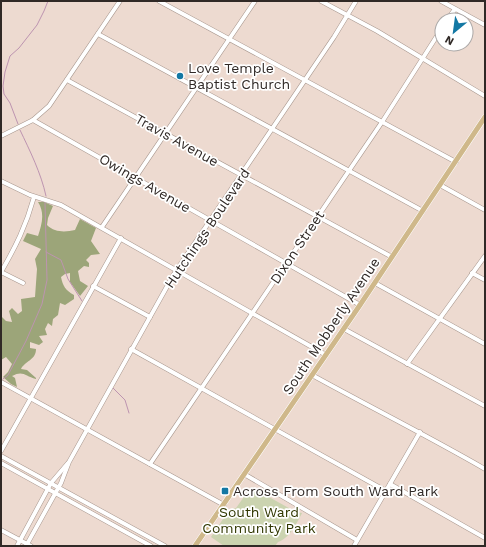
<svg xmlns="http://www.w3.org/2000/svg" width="486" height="547" font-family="'Work Sans',sans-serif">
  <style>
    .green { fill: #cbd3b0 }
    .forest { fill: #9ca579 }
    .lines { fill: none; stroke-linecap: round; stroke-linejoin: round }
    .stream { stroke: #bd94b0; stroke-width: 1 }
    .minor-casing { stroke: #a8978e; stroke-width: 5 }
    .major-casing { stroke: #fff; stroke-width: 6 }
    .minor { stroke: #fff; stroke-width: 4 }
    .major { stroke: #cfb88a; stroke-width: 5 }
    .poi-dot { fill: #1378a4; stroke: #fff; stroke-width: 1.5 }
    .labels { text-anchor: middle; stroke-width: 3.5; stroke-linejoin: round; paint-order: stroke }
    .poi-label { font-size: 14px; fill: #302926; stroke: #fff; text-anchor: start }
    .street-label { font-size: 14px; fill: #302926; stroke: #fff }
    .park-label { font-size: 14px; fill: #303700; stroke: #fff }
  </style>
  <rect width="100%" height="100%" fill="#eddad0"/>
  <path class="green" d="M251 487 296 512 302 513C297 523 289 539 278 542L275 546H224L211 537 229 510 236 508Z"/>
  <path class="forest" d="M38 202H44L53 206 48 218 47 225C55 233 66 232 75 230L80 219 96 228 91 241 100 254 91 255 86 260 89 263V267L84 266 78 271 80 281 88 286 80 296 70 282V273L65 274 61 277C63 286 65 290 74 295V299L65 305 60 303 58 315 53 319 52 326 48 323 45 329 47 335 39 336 43 342 39 345 30 342V348L36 349C36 360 25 361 21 369L27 370 36 378V379C25 376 23 370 12 376L15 378 17 387 11 384 3 377 8 372 12 364 6 357 1 360V316L6 321 12 322 9 311 12 308 18 314 22 311 21 299 35 297 37 269 35 259 41 249 23 241 27 233 38 236C42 224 45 213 38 202Z"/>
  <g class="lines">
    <g class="stream">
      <path d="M18 124 10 103 4 94 3 86 5 72 10 56 19 48 37 25 44 11 48 1"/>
      <path d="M20 130C30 151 41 173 46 196"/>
      <path d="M46 252 61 260 68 279 82 301"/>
      <path d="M3 379 8 375 26 341 42 304 47 280 45 203"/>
      <path d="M113 388 125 400 129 413"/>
    </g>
    <defs>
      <g id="minor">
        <path d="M159 1 456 162"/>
        <path d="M321 1 377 31 485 96"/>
        <path d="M441 1 485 25"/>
        <path d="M447 20 455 9"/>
        <path d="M98 34 423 211"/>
        <path d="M67 80 392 257"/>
        <path d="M33 120 360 305"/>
        <path d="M1 136 33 120 49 106 120 1"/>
        <path d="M1 181 30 195 61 205 326 355"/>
        <path d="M440 185 485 210"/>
        <path d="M102 227 255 1"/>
        <path d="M1 272C16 246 26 226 34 197"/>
        <path d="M1 272 23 283"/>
        <path d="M472 273 485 280"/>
        <path d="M375 283 485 344"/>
        <path d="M93 286 150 317"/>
        <path d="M344 329 485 406"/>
        <path d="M131 349 386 491"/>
        <path d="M407 364 485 256"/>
        <path d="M312 375C370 407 428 436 485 469"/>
        <path d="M1 382 224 505"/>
        <path d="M1 451 121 238"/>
        <path d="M1 456 165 546"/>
        <path d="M1 463 151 546"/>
        <path d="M150 464 382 122 442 28"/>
        <path d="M244 474 357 540"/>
        <path d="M390 484 485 538"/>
        <path d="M1 530 31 546"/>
        <path d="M17 546 51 483 68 463"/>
        <path d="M26 546 61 483 69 462 174 274 334 37 356 1"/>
        <path d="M354 546 420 432"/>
      </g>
      <path id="major" d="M195 546 360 305 485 117"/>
    </defs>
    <use href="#minor" class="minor-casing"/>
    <use href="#major" class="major-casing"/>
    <use href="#minor" class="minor"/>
    <use href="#major" class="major"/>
  </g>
  <g class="poi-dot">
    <circle cx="180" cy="76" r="4"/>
    <rect x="221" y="487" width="8" height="8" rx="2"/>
  </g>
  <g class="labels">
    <g class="poi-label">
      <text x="188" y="73">Love Temple<tspan x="188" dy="16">Baptist Church</tspan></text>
      <text x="233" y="496">Across From South Ward Park</text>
    </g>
    <g class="street-label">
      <text transform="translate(177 140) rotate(29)" y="5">Travis Avenue</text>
      <text transform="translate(145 183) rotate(30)" y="5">Owings Avenue</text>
      <text transform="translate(207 228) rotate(-56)" y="5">Hutchings Boulevard</text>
      <text transform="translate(297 247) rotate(-56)" y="5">Dixon Street</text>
      <text transform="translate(331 326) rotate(-56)" y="5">South Mobberly Avenue</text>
    </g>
    <g class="park-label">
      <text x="259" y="517">South Ward<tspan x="259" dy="16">Community Park</tspan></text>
    </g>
  </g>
  <rect width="486" height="547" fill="none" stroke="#302926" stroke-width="4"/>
  <g transform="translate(454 32) rotate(209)"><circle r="19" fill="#ffffff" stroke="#aca9a8"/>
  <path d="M0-3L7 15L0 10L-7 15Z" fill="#1378a4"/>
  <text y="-6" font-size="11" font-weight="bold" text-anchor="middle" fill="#302926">N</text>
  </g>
</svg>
